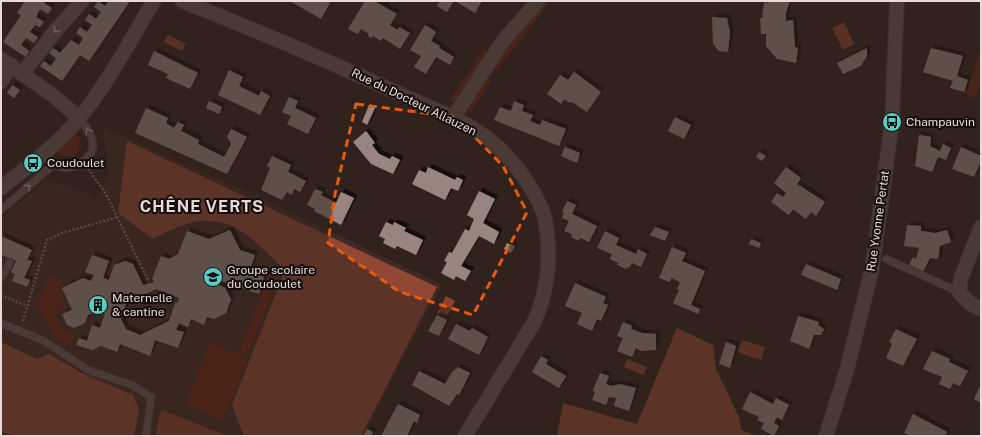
<svg xmlns="http://www.w3.org/2000/svg" width="982" height="437" font-family="'Public Sans',sans-serif">
  <style>
    .built { fill: #402a23 }
    .green { fill: #682614 }
    .forest { fill: #904834 }
    .water { fill: #8a422e }
    .building { fill: #98857f; fill-rule: evenodd; filter: url(#shadow) }
    .lines { fill: none; stroke-linecap: round; stroke-linejoin: round }
    .lane-casing { stroke: #4a3d39; stroke-width: 9 }
    .street-casing { stroke: #4a3d39; stroke-width: 16 }
    .path { stroke: #847672; stroke-width: 2.5; stroke-dasharray: 2 2; stroke-linecap: butt }
    .lane { stroke: #685651; stroke-width: 7 }
    .street { stroke: #685651; stroke-width: 14 }
    .oneway { stroke: #ad9f9b }
    .marked { fill: none; stroke: #e8590c; stroke-width: 3; stroke-dasharray: 8 5; stroke-linejoin: round }
    .labels { text-anchor: middle; stroke-width: 4; stroke-linejoin: round; paint-order: stroke }
    .street-label { font-size: 12px; fill: #e6dbd8; stroke: #140d0b }
    .poi-label { font-size: 12px; fill: #e6dbd8; stroke: #140d0b; text-anchor: start }
    .district-label { font-size: 16px; font-weight: bold; letter-spacing: 1px; fill: #e6dbd8; stroke: #140d0b }
  </style>
  <defs>
    <filter id="shadow"><feDropShadow dx="3.5" dy="-3.5" stdDeviation="0" flood-color="#0009"/></filter>
  </defs>
  <rect width="100%" height="100%" fill="#31221d"/>
  <path class="built" d="M102 127 253 194 442 285 363 436H1V219L47 179 97 197 110 172Z"/>
  <g class="green">
    <path d="M550 2 496 71 493 68 514 38 544 4Z"/>
    <path d="M485 48 487 54 458 100 454 103 450 100Z"/>
    <path d="M981 48V83L974 100 966 93Z"/>
    <path d="M487 76 492 80 471 112 468 110 470 104Z"/>
    <path d="M75 134 80 139 79 151 73 156H61L57 150Z"/>
    <path d="M271 268 280 272 248 355 240 351Z"/>
    <path d="M49 276 63 281 59 288 67 308 56 312 63 329 75 335 72 345 54 336 37 304Z"/>
    <path d="M210 343 248 357 223 420 185 405Z"/>
  </g>
  <g class="forest">
    <path d="M127 141 437 287 361 436H244L232 405 285 270C258 244 232 212 190 223 178 226 165 233 153 239L118 213Z"/>
    <path d="M677 328 713 345 716 369 739 417 741 430 757 436H557L563 403 637 424Z"/>
    <path d="M1 342 37 359 49 354 82 373 133 395 139 409 134 436H15L1 432Z"/>
  </g>
  <g class="water">
    <path d="M844 22 854 44 843 50 832 28Z"/>
    <path d="M168 35 186 44 182 51 164 42Z"/>
    <path d="M446 296 455 301 446 318 437 313Z"/>
    <path d="M742 340 765 347 761 360 738 352Z"/>
    <path d="M627 359 647 367 643 375 624 367Z"/>
    <path d="M161 410H162L227 436H155Z"/>
  </g>
  <g class="building">
    <path d="M25 1H46L44 3 52 8 48 14 40 9 36 17 44 22 40 27 35 25 30 32 38 37 34 43 26 38 21 45 29 51 26 57 3 42 21 15 17 13Z"/>
    <path d="M98 1 105 6 109 1H130L89 61 80 55 62 81 40 66 44 61 51 66 56 58 49 53 53 48 60 53 71 40 79 45 83 38 76 33 80 27 87 32 92 25 85 20 89 14 96 19 101 12 94 7Z"/>
    <path d="M290 1H331L321 19Z"/>
    <path d="M365 1H374L397 14 390 25 398 30 399 27 410 33 400 49 383 38 381 41 373 36 371 38 368 36 369 34 361 29 358 34 348 29Z"/>
    <path d="M440 1H454L447 12 437 6Z"/>
    <path d="M455 1H482L475 13Z"/>
    <path d="M768 1H790L786 12V21L793 20 795 47 798 48 796 63 777 59 766 46V34H761L760 18H762L764 2 768 3Z"/>
    <path d="M712 17 727 18 730 32 728 52 719 51 713 44Z"/>
    <path d="M425 25 436 32 431 41 440 46 439 48 454 57 450 65 436 57 426 74 414 67 421 56 410 50Z"/>
    <path d="M867 48V56L861 66 843 74 837 63Z"/>
    <path d="M931 48 963 56 957 76 968 80 964 92 950 88 953 81 923 72Z"/>
    <path d="M154 51 198 73 190 89 166 78 168 74 148 65Z"/>
    <path d="M229 70 243 77 239 86 259 96 261 91 270 96 260 115 218 95Z"/>
    <path d="M574 72 601 92 587 112 572 102 570 103 564 99 561 104 547 94 560 75 568 80Z"/>
    <path d="M12 85 20 90 14 98 7 93Z"/>
    <path d="M289 97 298 101 295 108 316 118 308 134 287 124 291 116 282 112Z"/>
    <path d="M209 101 222 107 219 114 206 108Z"/>
    <path d="M514 101 524 105 522 111 533 115 530 121 540 125 542 120 566 129 559 146 494 120 500 107 511 111Z"/>
    <path d="M369 105 375 108 367 125 362 122Z"/>
    <path d="M146 108 168 118 166 123 174 128 178 122 184 125 181 131 199 140 198 144 224 157 231 144 227 137 231 129 247 137 227 174 135 133Z"/>
    <path d="M675 117 691 125 684 139 668 131Z"/>
    <path d="M366 131 375 143 372 145 379 154 390 159 392 156 400 160 393 174 371 164 353 142Z"/>
    <path d="M919 135 931 137 930 146 940 151 943 144 951 148 946 160 938 157 932 172 915 166Z"/>
    <path d="M565 147 580 153 577 163 561 156Z"/>
    <path d="M961 147 981 156V161L974 177 952 169Z"/>
    <path d="M759 152 766 156 762 161 756 157Z"/>
    <path d="M272 156 291 165 288 172 306 181 300 192 294 189 292 195 287 192 282 200 261 190 270 168 267 166Z"/>
    <path d="M428 167 455 180 457 177 463 180 458 191 451 188 445 200 412 184 419 170 426 173Z"/>
    <path d="M786 167 801 178 797 184 825 202 816 216 811 212 806 219 793 209 789 215 771 202 777 193 783 197 786 193 774 183Z"/>
    <path d="M315 189 323 192 321 195 336 203 341 192 354 198 341 225 314 211 315 209 307 205Z"/>
    <path d="M479 191 495 199 483 223 499 232 494 244 479 236 461 266 471 271 465 281 456 276 454 280 441 273 447 262 444 261 449 252 452 253 465 229 469 231 474 219 467 215Z"/>
    <path d="M567 201 576 205 572 214 597 226 589 242 580 238 579 241 571 237 572 234 564 231 569 221 562 218 564 213 562 212Z"/>
    <path d="M386 222 393 225 394 222 406 228 404 231 423 240 416 255 397 246 395 249 383 243 385 239 379 236Z"/>
    <path d="M907 225 921 226V231L936 233 947 230 951 242 940 246 938 259 930 258 923 272 909 265 913 257 916 259 919 248 904 246Z"/>
    <path d="M655 227 669 232 665 241 650 235Z"/>
    <path d="M230 230 240 250 255 255 249 272 264 277 259 294 221 281 219 285 225 288 231 299 226 313 214 319 207 317 204 325 191 319 188 327 179 323 176 330 184 332 178 348 155 340 150 356 120 344 117 352 101 346 92 350 76 345 79 338 87 341 92 325 100 328 105 313 98 311 88 315 85 323 74 328 67 325 62 314 72 310 62 288 83 278 91 281 94 275 85 272 92 255 109 261 103 278 109 280 114 265 125 261 133 264 143 285 154 282 152 279 161 256 169 259 178 254 187 231 209 239ZM156 289 179 298 177 303H175L169 321 140 335 126 329 121 319 126 304Z"/>
    <path d="M605 231 619 238 616 245 636 254 638 249 647 254 641 267 632 263 629 268 627 267 626 269 617 265 618 263 610 259 612 254 597 248Z"/>
    <path d="M1 236 32 250 27 260 32 261 24 278 30 280 27 287 12 281 15 274 11 272 16 261 2 255 1 257Z"/>
    <path d="M751 239 761 243 759 248 749 244Z"/>
    <path d="M507 243 515 246 511 253 504 249Z"/>
    <path d="M672 247 686 253 682 261 705 271 691 305 700 309 698 314 673 303 679 290 677 289 680 282 671 278 670 282 659 278Z"/>
    <path d="M806 264 841 279 837 290 801 275Z"/>
    <path d="M575 283 606 297 603 303 608 305 601 321 597 319 592 331 577 324 582 313 565 306Z"/>
    <path d="M437 315 447 320 439 336 428 331Z"/>
    <path d="M798 316 819 322 818 325 824 329 821 335H814L809 349 790 341Z"/>
    <path d="M623 322 632 326 631 329 642 333 656 334V350L641 351 636 348 632 357 617 351 623 338 617 336Z"/>
    <path d="M456 324 470 331 472 328 488 337 479 355 448 339Z"/>
    <path d="M896 329 917 339 903 366 886 358 892 344 889 342Z"/>
    <path d="M726 342 736 346 730 368 719 364Z"/>
    <path d="M932 351 950 359 949 362 968 371 960 386 953 383 950 389 939 384 942 377 923 369Z"/>
    <path d="M541 356 548 360 546 364 566 376 559 388 532 372Z"/>
    <path d="M458 367 470 373 459 395 457 394 449 406 412 385 419 371 445 384 452 372Z"/>
    <path d="M600 373 609 376 606 384 611 386 620 384 636 388 629 411 614 406 616 398 609 397 606 405 592 400 595 392 593 390Z"/>
    <path d="M981 384V403L974 399Z"/>
    <path d="M750 392 773 404 776 398 789 405 782 420 777 417 774 423 779 426 774 436 761 429 764 423 757 420 759 417 742 409Z"/>
    <path d="M398 404 420 415 417 423 414 421 407 436H381Z"/>
    <path d="M913 414 947 432 945 436H911L904 433Z"/>
    <path d="M367 429 373 432 371 436H363Z"/>
  </g>
  <g class="lines">
    <defs>
      <g id="lane">
        <path d="M45 153C50 159 54 164 61 167 73 171 93 158 93 145 93 135 85 126 79 118"/>
        <path d="M1 210 54 164"/>
        <path d="M886 259 959 292"/>
        <path d="M1 278 10 262"/>
        <path d="M1 323 44 341 88 370 132 385 151 397 146 436"/>
      </g>
      <g id="street">
        <path d="M182 1C256 30 328 61 400 94 433 109 471 122 498 147 516 164 540 196 545 220 552 253 548 294 533 324L465 436"/>
        <path d="M1 59 55 97 79 118"/>
        <path d="M23 73 57 29 82 1"/>
        <path d="M1 82 11 65"/>
        <path d="M453 118 503 41 538 1"/>
        <path d="M1 188C22 171 44 155 64 135 101 97 127 46 154 1"/>
        <path d="M981 227 961 278 959 292 971 304 981 309"/>
        <path d="M826 436 847 369 872 269 892 122 897 1"/>
      </g>
    </defs>
    <use href="#lane" class="lane-casing"/>
    <use href="#street" class="street-casing"/>
    <g class="path">
      <path d="M88 169 105 192 149 282"/>
      <path d="M1 295 27 306"/>
      <path d="M23 321 47 240 62 233 118 217"/>
    </g>
    <use href="#lane" class="lane"/>
    <use href="#street" class="street"/>
  </g>
  <defs><path id="oneway-chevron" d="M-2-3.5L2.5 0L-2 3.5" fill="none" stroke-width="1.6" stroke-linecap="round" stroke-linejoin="round"/></defs>
  <g class="oneway">
    <use href="#oneway-chevron" transform="translate(56 30) rotate(130)"/>
    <use href="#oneway-chevron" transform="translate(88 131) rotate(-121)"/>
    <use href="#oneway-chevron" transform="translate(28 187) rotate(-41)"/>
  </g>
  <path d="M0 0H982V437H0ZM356 104 455 117 503 166 527 212 473 315 400 292 328 243 335 194Z" fill="#31221d" fill-opacity=".55" fill-rule="evenodd"/>
  <path class="marked" d="M356 104 455 117 503 166 527 212 473 315 400 292 328 243 335 194Z"/>
  <defs>
    <symbol id="bus-disc" viewBox="-11 -11 22 22"><circle r="9.5" fill="#57cec2" stroke="#140d0b"/><path d="M-5-6H5V4H4V6H2V4H-2V6H-4V4H-5ZM-3.5-4V0h7V-4ZM-3.5 1.2v1.5H-2V1.2ZM2 1.2v1.5H3.5V1.2Z" fill="#111"/></symbol>
    <symbol id="school-disc" viewBox="-11 -11 22 22"><circle r="9.5" fill="#57cec2" stroke="#140d0b"/><path d="M0-5L7-2L0 1L-7-2ZM-4 1L0 2.5L4 1V4Q0 6-4 4Z" fill="#111"/></symbol>
    <symbol id="building-disc" viewBox="-11 -11 22 22"><circle r="9.5" fill="#57cec2" stroke="#140d0b"/><path d="M-4-6H4V6H1V3H-1V6H-4ZM-2.5-4.3h1.7v1.8h-1.7ZM.8-4.3h1.7v1.8H.8ZM-2.5-1h1.7V.8h-1.7ZM.8-1h1.7V.8H.8Z" fill="#111"/></symbol>
  </defs>
  <g fill-rule="evenodd">
    <use href="#bus-disc" x="881" y="111" width="22" height="22"/>
    <use href="#bus-disc" x="22" y="152" width="22" height="22"/>
    <use href="#school-disc" x="202" y="266" width="22" height="22"/>
    <use href="#building-disc" x="87" y="294" width="22" height="22"/>
  </g>
  <g class="labels">
    <g class="street-label">
      <text transform="translate(414 102) rotate(26)" y="4">Rue du Docteur Allauzen</text>
      <text transform="translate(878 221) rotate(-82)" y="4">Rue Yvonne Pertat</text>
    </g>
    <g class="poi-label">
      <text x="906" y="126">Champauvin</text>
      <text x="47" y="167">Coudoulet</text>
      <text x="227" y="274">Groupe scolaire<tspan x="227" dy="14">du Coudoulet</tspan></text>
      <text x="112" y="302">Maternelle<tspan x="112" dy="14">&amp; cantine</tspan></text>
    </g>
    <g class="district-label">
      <text x="202" y="212">CHÊNE VERTS</text>
    </g>
  </g>
  <rect width="982" height="437" fill="none" stroke="#e6dbd8" stroke-width="4"/>
</svg>
